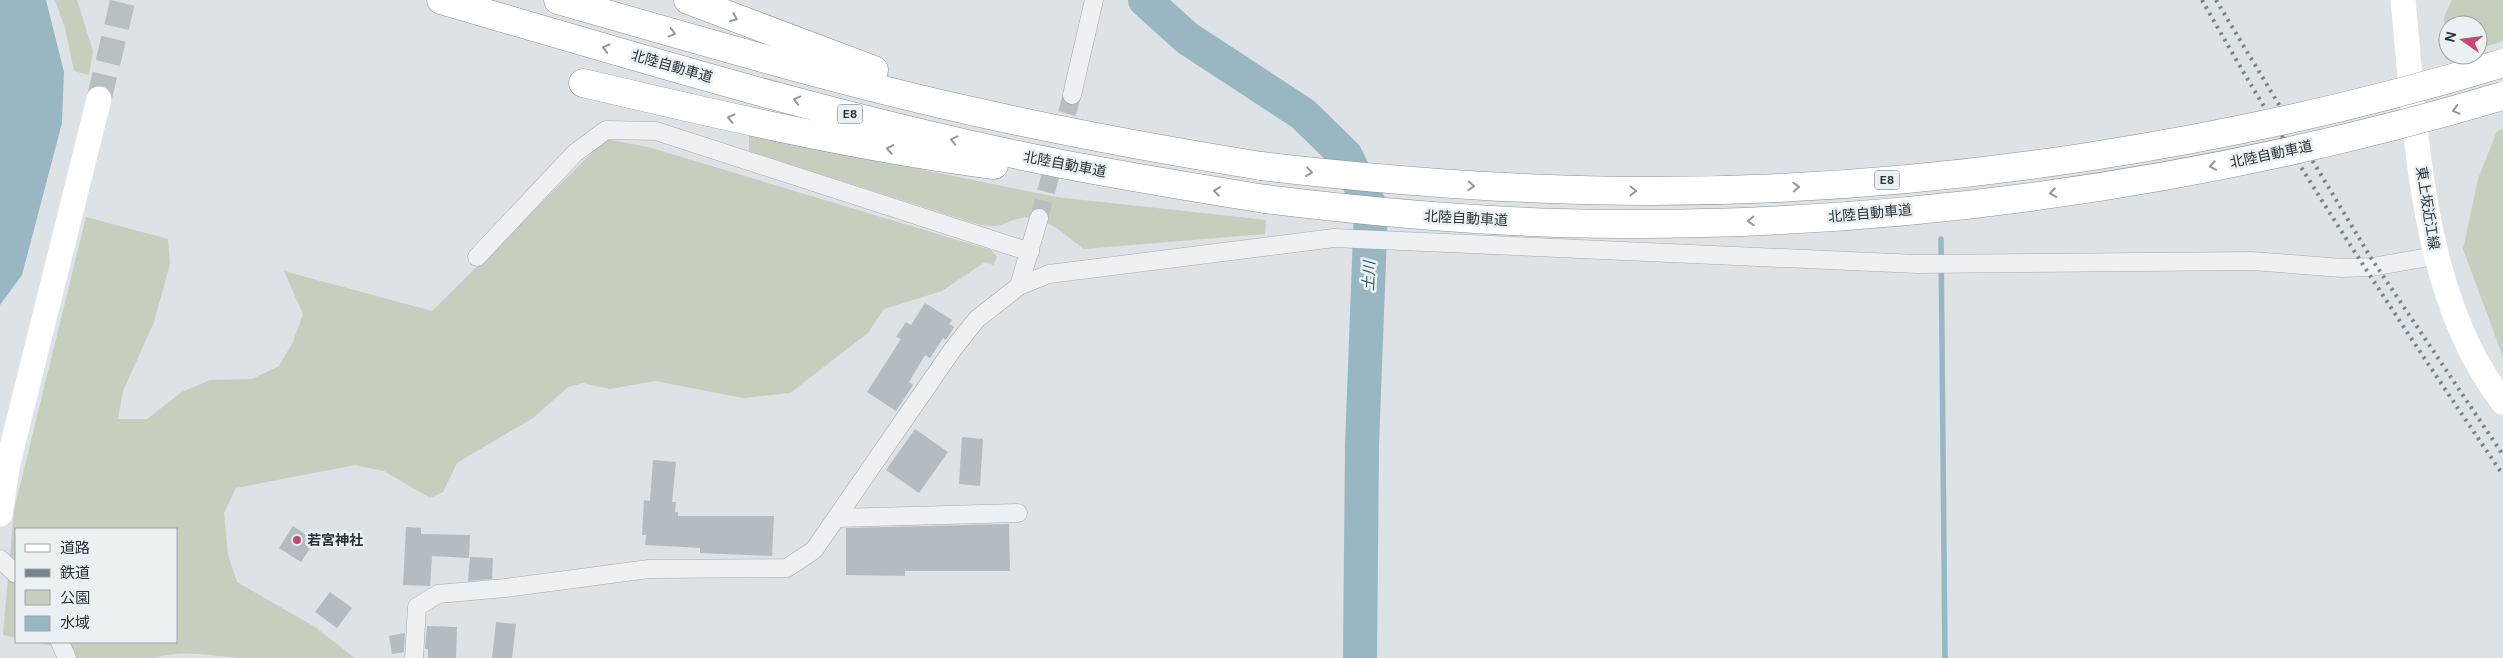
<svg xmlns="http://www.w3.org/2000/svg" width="2503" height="658" font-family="'DM Sans','Noto Sans JP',sans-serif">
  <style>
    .green { fill: #c6cebe }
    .water { fill: #99b7c3 }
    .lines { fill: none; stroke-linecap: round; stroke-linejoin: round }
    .stream { stroke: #99b7c3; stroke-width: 5.5 }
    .river { stroke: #99b7c3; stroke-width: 34 }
    .building { fill: #b4bcc1 }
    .street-tunnel { stroke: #b8bfc3; stroke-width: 18; stroke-dasharray: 18 9; stroke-linecap: butt }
    .secondary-tunnel { stroke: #b8bfc3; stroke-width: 25; stroke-dasharray: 25 12; stroke-linecap: butt }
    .street-casing { stroke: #a2aaae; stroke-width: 19 }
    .highway-casing { stroke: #84929b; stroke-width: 29 }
    .street { stroke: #eef1f4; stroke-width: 18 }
    .secondary { stroke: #fff; stroke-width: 25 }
    .highway { stroke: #fff; stroke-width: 28 }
    .rail { stroke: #77848d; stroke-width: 4; stroke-dasharray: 2.5 5; stroke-linecap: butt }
    .highway-bridge-casing { stroke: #84929b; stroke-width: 29; stroke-linecap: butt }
    .highway-bridge { stroke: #fff; stroke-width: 28 }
    .oneway { stroke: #93989c }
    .poi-dot { fill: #c44776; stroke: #ebf0f3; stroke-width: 2 }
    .labels { text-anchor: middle; stroke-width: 5; stroke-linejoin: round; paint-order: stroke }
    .shield { fill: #ebf0f3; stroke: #626b72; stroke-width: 1 }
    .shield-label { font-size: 12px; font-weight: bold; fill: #27323a }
    .street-label { font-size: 14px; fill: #27323a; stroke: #ebf0f3 }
    .poi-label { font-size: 14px; font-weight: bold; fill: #27323a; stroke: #ebf0f3; text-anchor: start }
    .water-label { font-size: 15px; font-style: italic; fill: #34596b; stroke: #ebf0f3 }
  </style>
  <rect width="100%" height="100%" fill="#dce2e5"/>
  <g class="green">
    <path d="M55 0H77L93 51 89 75 74 71 65 28Z"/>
    <path d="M2452 0H2503V41L2478 49V25H2448V55H2461L2446 60 2444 17Z"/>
    <path d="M2503 129V357L2463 249 2478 179 2497 131Z"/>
    <path d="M749 134 1056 197 1266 220 1265 234 1084 249C1068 237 1044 214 1022 218 1003 221 1003 229 980 225L749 151Z"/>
    <path d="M606 139 648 147 991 250 997 257 993 265 985 262 942 291 884 309 868 333 790 393 743 398 655 381 610 389 583 383 568 387 533 418 457 463 443 492 430 498 384 471 355 465 236 488 224 513 228 555 237 582 315 627 355 658C316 658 277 658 239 658 211 656 182 649 155 658H72L64 648 35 642H176V529H16V638L3 635 14 510 86 217 168 239 170 264 154 322 123 391 118 419H147L182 392 210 380 252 379 279 366 293 342 303 314 284 271 432 311Z"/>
  </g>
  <path class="water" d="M0 0H46L64 72 62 123 22 275 0 305Z"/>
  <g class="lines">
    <path class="stream" d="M1941 239 1945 658"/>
    <path class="river" d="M1145 0 1187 38 1303 114 1346 156 1371 208 1362 445 1360 658"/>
  </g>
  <g class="building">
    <path d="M925 303 952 320 949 324 954 327 946 340 943 338 930 358 925 355 909 382 913 385 896 411 867 392 901 339 896 337 906 322 911 325Z"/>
    <path d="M915 429 948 452 919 493 886 470Z"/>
    <path d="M962 437 983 439 980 486 959 484Z"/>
    <path d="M653 460 676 462 672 502H676L675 512H678V516H774L772 556 700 553V548L645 545 646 535H642L644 500 650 501Z"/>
    <path d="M1009 524 1010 571H905V576L846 575V528Z"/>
    <path d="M293 526 315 541 301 562 279 548Z"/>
    <path d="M406 527 421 528V534L470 535 469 558 432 556 430 586 403 585Z"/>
    <path d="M470 557 493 558 492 579 468 581Z"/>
    <path d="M330 592 352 608 337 628 315 612Z"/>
    <path d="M496 622 516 624 512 658H492Z"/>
    <path d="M427 626 457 627 456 658H428V649H425Z"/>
    <path d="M405 633 404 652 392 654 389 636Z"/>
  </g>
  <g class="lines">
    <path class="street-tunnel" d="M1039 218 1072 95"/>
    <path class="secondary-tunnel" d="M99 99 123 0"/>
    <defs>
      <g id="street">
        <path d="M1072 95 1094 0"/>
        <path d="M477 257 575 153 606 130 656 131 1030 252"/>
        <path d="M1019 286 1049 274 1334 238 1917 264 2252 261 2342 268 2372 267 2435 256"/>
        <path d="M837 518 1018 513"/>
        <path d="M0 559 16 574"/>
        <path d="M60 642 67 658"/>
        <path d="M414 658 417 607 438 594 505 588 649 569 787 568 814 550 953 349 977 319 1019 286 1039 218"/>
      </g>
      <g id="highway">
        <path d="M441 0C640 58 839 119 1042 160 1116 175 1191 187 1265 199"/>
        <path d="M558 0C694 39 830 79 967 110 1064 132 1162 150 1261 166"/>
        <path d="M688 0 874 70"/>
        <path d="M583 83C719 115 855 147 994 165"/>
      </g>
    </defs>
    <use href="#street" class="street-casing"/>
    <use href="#highway" class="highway-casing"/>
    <use href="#street" class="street"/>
    <g class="secondary">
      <path d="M2403 0C2416 130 2420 296 2503 402"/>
      <path d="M0 514 8 463 99 99"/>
    </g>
    <use href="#highway" class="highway"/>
    <g class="rail">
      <path d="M2202 0C2294 164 2398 320 2503 475"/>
      <path d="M2216 0 2371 258 2503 455"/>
    </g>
    <defs>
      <g id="highway-bridge">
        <path d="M1261 166C1390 181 1520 191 1651 191 1933 191 2234 145 2503 63"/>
        <path d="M1265 199C1363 211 1461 220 1559 223 1877 231 2199 186 2503 96"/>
      </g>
    </defs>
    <use href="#highway-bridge" class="highway-bridge-casing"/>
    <use href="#highway-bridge" class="highway-bridge"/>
  </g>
  <defs><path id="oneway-chevron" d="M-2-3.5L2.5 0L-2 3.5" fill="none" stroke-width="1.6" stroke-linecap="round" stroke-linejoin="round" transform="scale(1.25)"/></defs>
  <g class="oneway">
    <use href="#oneway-chevron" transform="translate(734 18) rotate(22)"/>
    <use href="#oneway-chevron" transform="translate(672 33) rotate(15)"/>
    <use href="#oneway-chevron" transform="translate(606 48) rotate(-164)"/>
    <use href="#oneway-chevron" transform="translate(797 100) rotate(-165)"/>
    <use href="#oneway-chevron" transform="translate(2456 110) rotate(165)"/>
    <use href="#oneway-chevron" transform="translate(731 118) rotate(-167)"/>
    <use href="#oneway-chevron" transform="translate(954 140) rotate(-167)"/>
    <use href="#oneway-chevron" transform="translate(890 149) rotate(-170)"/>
    <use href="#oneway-chevron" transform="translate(2213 166) rotate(170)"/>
    <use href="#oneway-chevron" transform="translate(1309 172) rotate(7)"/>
    <use href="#oneway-chevron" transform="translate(1471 186) rotate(3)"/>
    <use href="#oneway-chevron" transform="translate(1796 187) rotate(-3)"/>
    <use href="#oneway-chevron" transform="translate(1217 191) rotate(-171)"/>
    <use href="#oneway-chevron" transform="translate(1633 191) rotate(1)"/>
    <use href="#oneway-chevron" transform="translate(2053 193) rotate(171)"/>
    <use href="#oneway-chevron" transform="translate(1751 221) rotate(177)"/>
  </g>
  <circle class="poi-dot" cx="297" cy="540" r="5"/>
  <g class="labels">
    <g class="shield">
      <rect x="837.5" y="104.5" width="25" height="19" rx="4"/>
      <rect x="1874.5" y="170.5" width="25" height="19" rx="4"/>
    </g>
    <g class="shield-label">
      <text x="850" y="118">E8</text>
      <text x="1887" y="184">E8</text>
    </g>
    <g class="street-label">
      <text transform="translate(672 66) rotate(16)" y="5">北陸自動車道</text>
      <text transform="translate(2271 154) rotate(-12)" y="5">北陸自動車道</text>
      <text transform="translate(1065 164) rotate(11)" y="5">北陸自動車道</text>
      <text transform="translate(2428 208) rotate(81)" y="5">東上坂近江線</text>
      <text transform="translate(1870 213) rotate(-5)" y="5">北陸自動車道</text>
      <text transform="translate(1466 218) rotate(3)" y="5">北陸自動車道</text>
    </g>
    <g class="poi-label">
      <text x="307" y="545">若宮神社</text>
    </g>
    <g class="water-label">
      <text transform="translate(1369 276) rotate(-88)" y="5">土川</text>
    </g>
  </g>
  <rect x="15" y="528" width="162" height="115" fill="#ebf0f3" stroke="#9da4a9"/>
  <rect x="25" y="544" width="25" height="8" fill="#ffffff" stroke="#9da4a9"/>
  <text x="60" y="553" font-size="15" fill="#27323a">道路</text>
  <rect x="25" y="569" width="25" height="8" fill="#77848d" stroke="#9da4a9"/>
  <text x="60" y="578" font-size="15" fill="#27323a">鉄道</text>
  <rect x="25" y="590" width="25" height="15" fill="#c6cebe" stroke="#9da4a9"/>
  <text x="60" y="603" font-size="15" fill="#27323a">公園</text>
  <rect x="25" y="616" width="25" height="15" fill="#99b7c3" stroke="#9da4a9"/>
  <text x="60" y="628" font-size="15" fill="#27323a">水域</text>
  <g transform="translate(2463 40) rotate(284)"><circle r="24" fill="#ebf0f3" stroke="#9da4a9"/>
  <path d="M0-4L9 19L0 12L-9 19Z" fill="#c44776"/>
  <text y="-8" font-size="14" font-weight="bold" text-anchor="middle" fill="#27323a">N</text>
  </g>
</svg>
